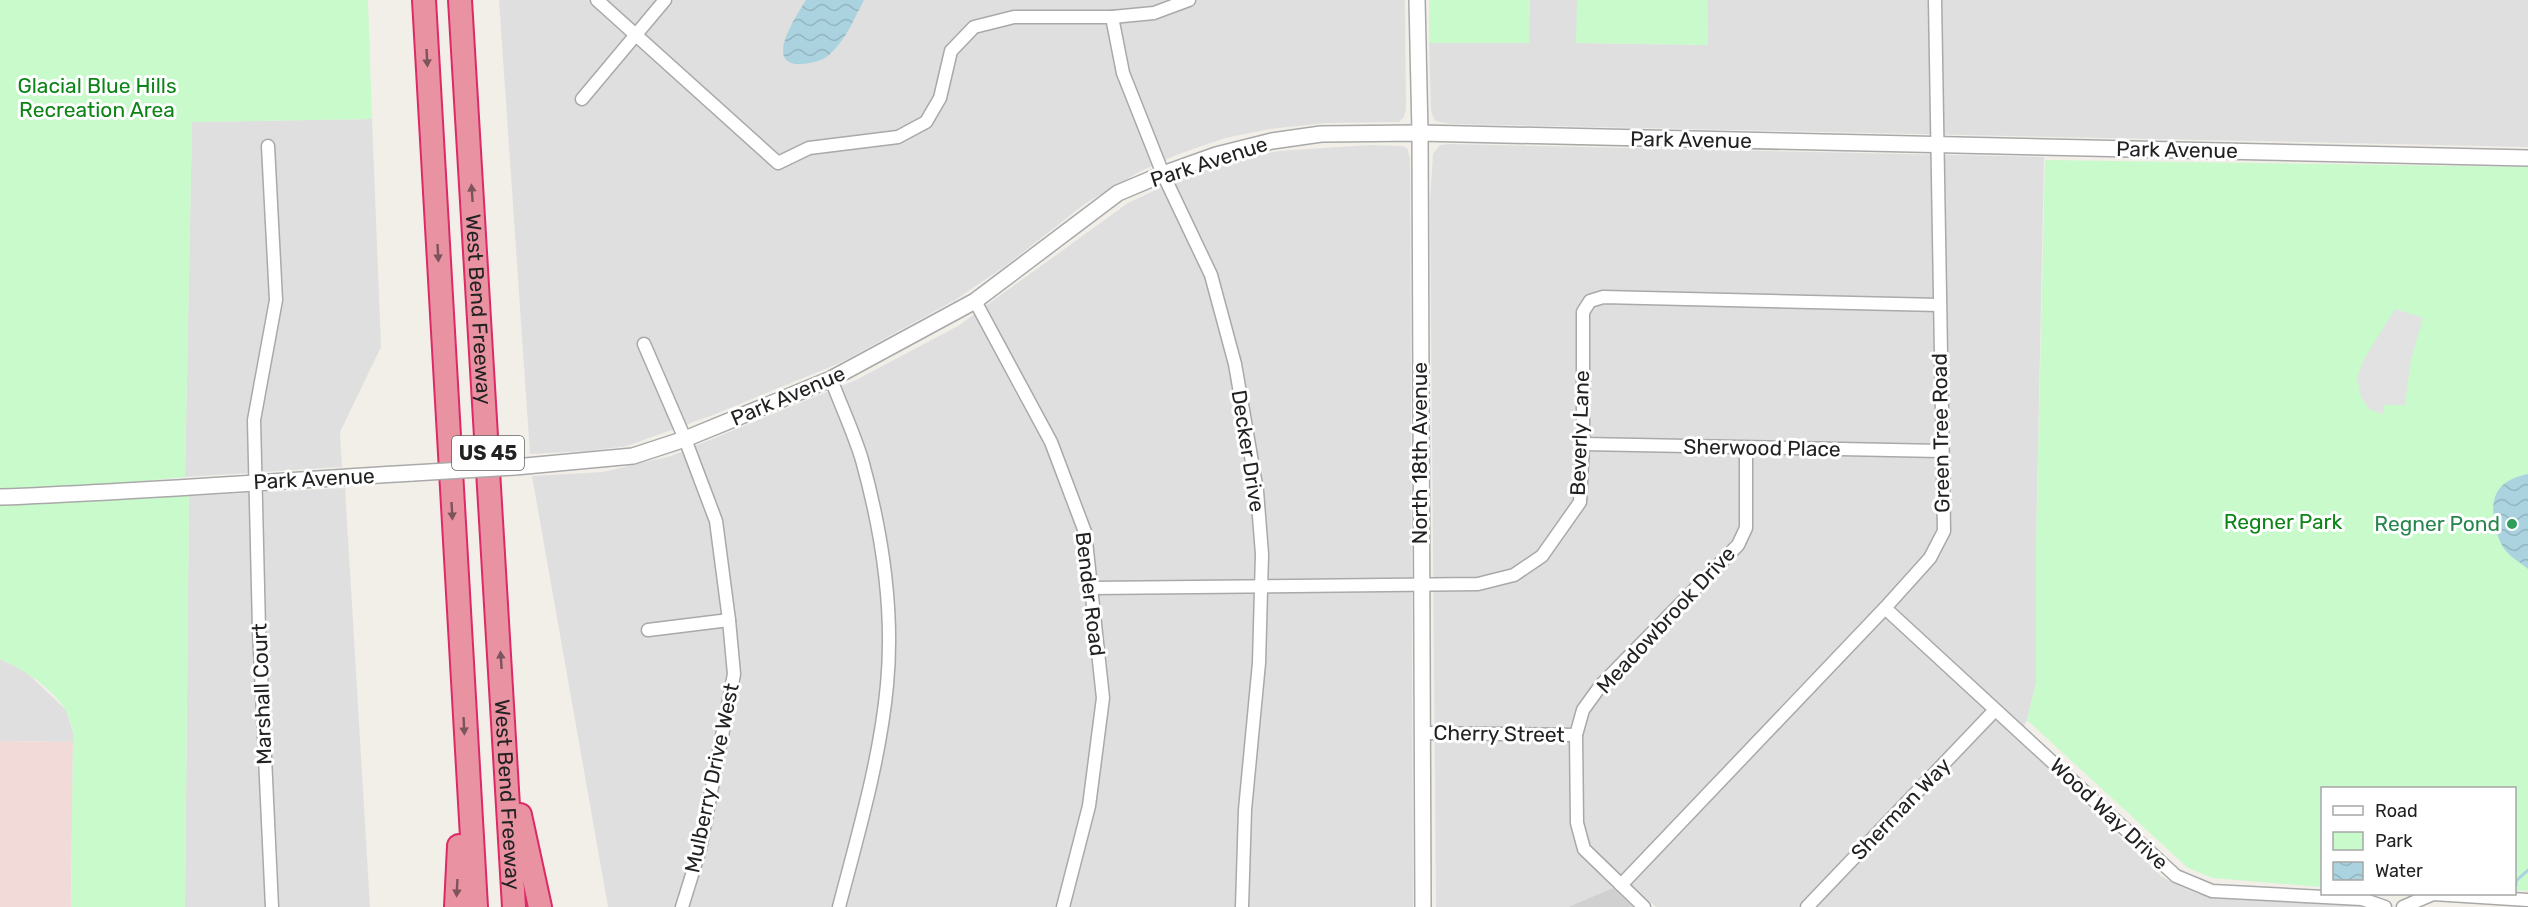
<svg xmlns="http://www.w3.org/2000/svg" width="2528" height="907" font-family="Rubik,sans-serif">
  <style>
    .residential { fill: #e0dfdf }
    .commercial { fill: #f2dad9 }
    .religious { fill: #d0d0d0 }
    .park { fill: #c8facc }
    .parking { fill: #e2e2e2 }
    .water { fill: url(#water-waves) }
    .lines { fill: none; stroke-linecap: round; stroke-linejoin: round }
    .stream { stroke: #aad3df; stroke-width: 3 }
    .minor-casing { stroke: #a9a9a9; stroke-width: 15 }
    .tertiary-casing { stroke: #a9a9a9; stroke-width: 18 }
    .motorway-casing { stroke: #dc2a67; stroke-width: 26 }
    .minor { stroke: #fff; stroke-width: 12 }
    .tertiary { stroke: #fff; stroke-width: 15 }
    .motorway { stroke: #e892a2; stroke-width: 22 }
    .tertiary-bridge-casing { stroke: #a9a9a9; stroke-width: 18; stroke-linecap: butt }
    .tertiary-bridge { stroke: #fff; stroke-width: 15 }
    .oneway { fill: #7b545c }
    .leisure-dot { fill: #2e9e5b; stroke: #fff; stroke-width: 2 }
    .labels { text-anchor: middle; stroke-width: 6; stroke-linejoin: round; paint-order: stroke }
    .shield { fill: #fff; stroke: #646464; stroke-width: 1.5 }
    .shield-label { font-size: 20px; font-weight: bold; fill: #222 }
    .park-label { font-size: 21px; fill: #0c8416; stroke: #fff }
    .street-label { font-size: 21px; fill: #222; stroke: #fff }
    .leisure-label { font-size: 21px; fill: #27864d; stroke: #fff; text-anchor: end }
  </style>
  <defs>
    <pattern id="water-waves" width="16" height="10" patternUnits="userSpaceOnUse" patternTransform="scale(1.5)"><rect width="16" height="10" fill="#aad3df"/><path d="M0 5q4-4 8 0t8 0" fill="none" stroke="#92b5bf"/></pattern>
  </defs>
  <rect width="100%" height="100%" fill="#f2efe9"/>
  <g class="residential">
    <path d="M499 0H1405L1406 109 1404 117 1399 122 1326 123 1270 129 1225 138 1176 155 1139 172 1086 203 1004 267 955 300 842 362 713 415 627 446 588 451 530 454Z"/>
    <path d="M1530 0H1577V43L1708 45 1707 0H2528V147L1451 124 1435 121 1431 111 1429 43H1528Z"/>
    <path d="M372 119 381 347 340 432 342 467 185 477 192 122Z"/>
    <path d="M1448 144 2044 157 2036 546V683L2027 720 2017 739 2161 876 2175 884 2198 894 2214 896 2351 902 2370 907H1656L1622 877 1613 888 1568 907H1436L1430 201 1433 154 1440 145Z"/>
    <path d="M1369 145 1403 146 1407 148 1410 158 1413 907H608L532 476 603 472 671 456 856 380 958 326 1128 203 1186 176 1230 161 1279 151Z"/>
    <path d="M345 488 370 907H185L189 496Z"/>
    <path d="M0 659 25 671 66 710 73 732V742L0 741Z"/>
  </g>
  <path class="commercial" d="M0 741 73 742 71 907H0Z"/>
  <path class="religious" d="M1613 888 1633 907H1568Z"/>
  <g class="park">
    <path d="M0 0H368L372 119 192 122 185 477 67 488H0Z"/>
    <path d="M1429 0H1530L1529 43H1429Z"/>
    <path d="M1577 0H1707L1708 45 1576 43Z"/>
    <path d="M2045 160 2528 167V891L2515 890 2514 788H2322V887L2213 878 2188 868 2027 720 2036 683V546Z"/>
    <path d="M189 496 185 907H71L73 732C71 725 69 715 65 709 50 686 24 670 0 659V504Z"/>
  </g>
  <path class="parking" d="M2395 309 2423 318 2411 359 2405 405H2384L2383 414 2369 409 2361 397 2357 378 2363 361Z"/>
  <g class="water">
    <path d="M806 0H864C854 19 846 40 829 55 822 61 812 63 803 64 761 67 797 15 806 0Z"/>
    <path d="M2528 474V569C2521 563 2512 558 2506 551 2500 544 2497 534 2495 525 2489 496 2498 480 2528 474Z"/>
  </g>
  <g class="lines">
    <path class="stream" d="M2516 885V881L2528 870"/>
    <defs>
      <g id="minor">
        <path d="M597 0 778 163 809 148 898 137 926 122 940 98 951 51 974 27 1014 17H1112L1154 13 1189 0"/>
        <path d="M1112 17 1123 73 1163 174 1211 275 1235 364 1257 491 1262 554 1259 663 1245 810 1242 907"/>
        <path d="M582 99 665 0"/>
        <path d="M268 146 276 300 254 420 259 629 272 907"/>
        <path d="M975 301 1051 442 1085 532 1103 698 1089 806 1063 907"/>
        <path d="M644 344 685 439 716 521 729 620 734 674 700 849 682 907"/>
        <path d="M831 379C841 406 854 433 862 460 882 532 894 611 887 685 880 760 858 834 839 907"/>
        <path d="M1583 444 1941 451"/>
        <path d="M1092 588 1478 584 1514 575 1542 556 1580 502 1583 444V312L1590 301 1603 297 1939 305"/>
        <path d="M1885 608 2176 876 2212 891 2362 899 2385 907"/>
        <path d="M648 630 729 620"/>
        <path d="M1422 733 1576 735"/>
        <path d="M1621 885 1885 608 1930 558 1944 531 1935 0"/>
        <path d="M1644 907 1584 849 1577 823 1576 735 1583 710 1601 685 1738 545 1746 528V448"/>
        <path d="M1807 907 1995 710"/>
        <path d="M2403 907 2433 894 2528 900"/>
      </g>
      <g id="tertiary">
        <path d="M1417 0 1420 133 1423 907"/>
        <path d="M515 467 633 456 685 439 831 379 975 301 1118 193 1163 174 1216 155 1272 141 1321 134 1420 133 2528 158"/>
        <path d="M0 497C138 492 275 481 413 473"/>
      </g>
      <g id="motorway">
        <path d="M424 0 476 907"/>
        <path id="s1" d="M460 0 514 907"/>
        <path d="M520 815 540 907"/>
        <path d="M456 907 459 846"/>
      </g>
    </defs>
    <use href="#minor" class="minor-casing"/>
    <use href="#tertiary" class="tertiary-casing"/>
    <use href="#motorway" class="motorway-casing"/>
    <use href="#minor" class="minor"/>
    <use href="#tertiary" class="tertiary"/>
    <use href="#motorway" class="motorway"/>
    <defs>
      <path id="tertiary-bridge" d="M413 473 515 467"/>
    </defs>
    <use href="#tertiary-bridge" class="tertiary-bridge-casing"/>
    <use href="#tertiary-bridge" class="tertiary-bridge"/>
  </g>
  <defs><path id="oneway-solid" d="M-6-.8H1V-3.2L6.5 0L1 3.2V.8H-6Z" transform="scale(1.5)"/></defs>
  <g class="oneway">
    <use href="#oneway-solid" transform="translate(427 58) rotate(87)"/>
    <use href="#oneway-solid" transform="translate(472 193) rotate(-94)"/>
    <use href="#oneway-solid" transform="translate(438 253) rotate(87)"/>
    <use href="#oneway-solid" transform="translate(452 511) rotate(87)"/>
    <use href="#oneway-solid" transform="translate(501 660) rotate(-94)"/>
    <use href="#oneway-solid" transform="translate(464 726) rotate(87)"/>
    <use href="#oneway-solid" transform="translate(457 888) rotate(93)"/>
  </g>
  <circle class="leisure-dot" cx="2512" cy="524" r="6"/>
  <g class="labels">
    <rect class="shield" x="452" y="436" width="72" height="34" rx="4.5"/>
    <g class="shield-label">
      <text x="488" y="460">US 45</text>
    </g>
    <g class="park-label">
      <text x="97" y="93">Glacial Blue Hills<tspan x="97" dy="24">Recreation Area</tspan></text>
      <text x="2283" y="529">Regner Park</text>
    </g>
    <g class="street-label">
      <text transform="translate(1691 140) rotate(1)" y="7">Park Avenue</text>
      <text transform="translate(2177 150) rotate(1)" y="7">Park Avenue</text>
      <text transform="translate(1209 162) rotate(-18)" y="7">Park Avenue</text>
      <text dy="7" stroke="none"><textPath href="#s1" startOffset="310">West Bend Freeway</textPath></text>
      <text transform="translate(788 396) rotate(-23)" y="7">Park Avenue</text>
      <text transform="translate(1580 433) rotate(-88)" y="7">Beverly Lane</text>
      <text transform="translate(1941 433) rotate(-91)" y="7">Green Tree Road</text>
      <text transform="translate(1762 448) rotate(1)" y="7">Sherwood Place</text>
      <text transform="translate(1248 451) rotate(81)" y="7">Decker Drive</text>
      <text transform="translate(1420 453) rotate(-90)" y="7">North 18th Avenue</text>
      <text transform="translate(314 479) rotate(-3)" y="7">Park Avenue</text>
      <text transform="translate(1090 594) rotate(83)" y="7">Bender Road</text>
      <text transform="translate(1666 620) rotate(-47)" y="7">Meadowbrook Drive</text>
      <text transform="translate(262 694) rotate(-92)" y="7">Marshall Court</text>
      <text transform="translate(1499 734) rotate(1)" y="7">Cherry Street</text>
      <text transform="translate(712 778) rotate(-78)" y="7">Mulberry Drive West</text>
      <text dy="7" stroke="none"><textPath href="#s1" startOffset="796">West Bend Freeway</textPath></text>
      <text transform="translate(1901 809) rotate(-46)" y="7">Sherman Way</text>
      <text transform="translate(2109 814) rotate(43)" y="7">Wood Way Drive</text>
    </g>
    <g class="leisure-label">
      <text x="2500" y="531">Regner Pond</text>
    </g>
  </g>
  <rect x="2321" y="787" width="195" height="108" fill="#ffffff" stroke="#a7a7a7" stroke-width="1.5"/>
  <rect x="2333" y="806" width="30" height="9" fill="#ffffff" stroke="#a7a7a7" stroke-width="1.5"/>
  <text x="2375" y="817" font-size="18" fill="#222222">Road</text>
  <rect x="2333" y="832" width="30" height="18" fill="#c8facc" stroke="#a7a7a7" stroke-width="1.5"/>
  <text x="2375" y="847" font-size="18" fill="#222222">Park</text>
  <rect x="2333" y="862" width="30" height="18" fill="url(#water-waves)" stroke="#a7a7a7" stroke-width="1.5"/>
  <text x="2375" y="877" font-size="18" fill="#222222">Water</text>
</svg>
